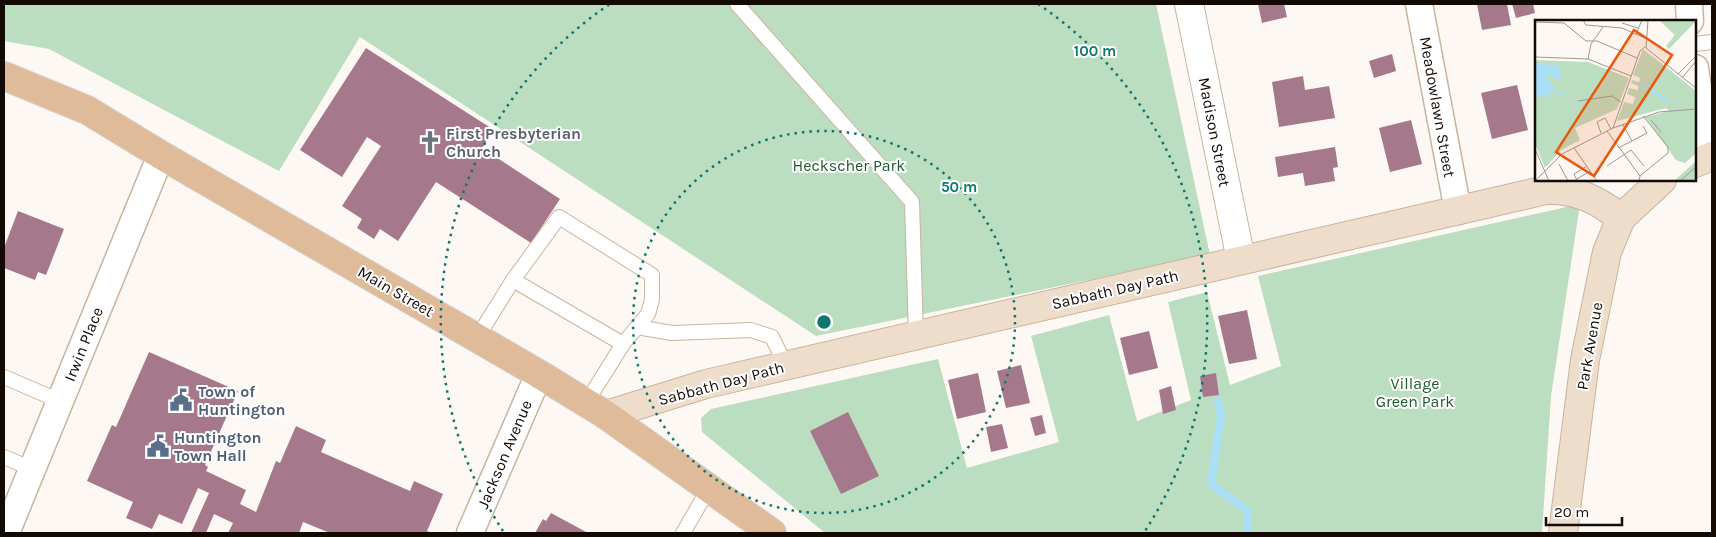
<svg xmlns="http://www.w3.org/2000/svg" width="1716" height="537" font-family="Karla,sans-serif">
  <style>
    .green { fill: #bcdec0 }
    .lines { fill: none; stroke-linecap: round; stroke-linejoin: round }
    .stream { stroke: #aadff8; stroke-width: 8 }
    .building { fill: #a6788c }
    .service-casing { stroke: #cbb39b; stroke-width: 16 }
    .minor-casing { stroke: #cbb39b; stroke-width: 29 }
    .tertiary-casing { stroke: #cbb39b; stroke-width: 30 }
    .secondary-casing { stroke: #cbb39b; stroke-width: 30 }
    .primary-casing { stroke: #d5d3d2; stroke-width: 30 }
    .service { stroke: #fff; stroke-width: 14 }
    .minor { stroke: #fff; stroke-width: 26 }
    .tertiary { stroke: #fff; stroke-width: 28 }
    .secondary { stroke: #efddcc; stroke-width: 28 }
    .primary { stroke: #dfbb99; stroke-width: 28 }
    .ring { fill: none; stroke: #0f766e; stroke-width: 2.5; stroke-dasharray: 2.5 5 }
    .labels { text-anchor: middle; stroke-width: 4; stroke-linejoin: round; paint-order: stroke }
    .street-label { font-size: 16px; fill: #130a04; stroke: #fff }
    .worship-label { font-size: 16px; font-weight: bold; fill: #5b616d; stroke: #fff; text-anchor: start }
    .park-label { font-size: 16px; fill: #1e592e; stroke: #fff }
    .service-label { font-size: 16px; font-weight: bold; fill: #4e5e75; stroke: #fff; text-anchor: start }
    .inset-river { fill: none; stroke: #aadff8; stroke-width: 2.5 }
    .inset-road { fill: none; stroke: #9f9993; stroke-width: 1 }
    .view { fill: #e8590c; fill-opacity: 0.15; stroke: #e8590c; stroke-width: 2.5 }
    .inset-edge { fill: none; stroke: #130a04; stroke-width: 2.5 }
    .centre { fill: #0f766e; stroke: #fff; stroke-width: 2.5 }
    .ring-label { font-size: 15px; text-anchor: middle; font-weight: bold; fill: #0f766e; stroke: #fff; stroke-width: 4; stroke-linejoin: round; paint-order: stroke }
  </style>
  <rect width="100%" height="100%" fill="#fdf8f3"/>
  <g class="green">
    <path d="M4 4H1156L1210 255 816 336 360 37 279 171 49 49 4 41Z"/>
    <path d="M1580 204 1551 396 1542 533H825L702 432 701 418 711 409 938 359 967 468 1059 442 1031 336 1109 315 1137 421 1191 400 1168 302 1207 292 1230 385 1281 366 1258 276Z"/>
  </g>
  <g class="lines">
    <path class="stream" d="M1218 401 1221 415 1211 484 1248 511 1247 533"/>
  </g>
  <g class="building">
    <path d="M1258 4H1284L1287 17 1262 23Z"/>
    <path d="M1477 4H1507L1511 25 1482 30Z"/>
    <path d="M1512 4H1533L1535 13 1516 18Z"/>
    <path d="M366 48 494 130 482 148 560 199 531 243 436 182 398 241 380 229 374 239 357 228 362 219 342 206 381 146 367 137 342 177 300 150Z"/>
    <path d="M1392 54 1396 71 1374 78 1369 61Z"/>
    <path d="M1303 76 1305 90 1329 86 1335 118 1279 127 1272 82Z"/>
    <path d="M1517 85 1528 130 1492 139 1481 93Z"/>
    <path d="M1411 120 1422 164 1390 172 1379 128Z"/>
    <path d="M1335 147 1338 167 1333 168 1335 181 1305 186 1303 173 1278 177 1275 157Z"/>
    <path d="M18 211 64 229 46 275 38 272 35 280 4 268V248Z"/>
    <path d="M1247 310 1257 359 1229 364 1218 316Z"/>
    <path d="M1149 331 1158 368 1129 375 1120 338Z"/>
    <path d="M149 352 238 391 205 465 208 467 206 471 246 490 240 504 256 512 276 461 280 463 296 426 326 440 321 452 410 491 414 481 443 494 427 531 432 533H330L303 522 299 533H228L233 523 214 514 206 533H191L209 493 198 488 182 524 159 514 152 529 126 518 133 502 87 481 112 425 116 427Z"/>
    <path d="M1021 365 1030 403 1006 408 997 371Z"/>
    <path d="M978 373 986 412 957 419 948 380Z"/>
    <path d="M1216 373 1219 395 1203 397 1200 376Z"/>
    <path d="M1171 386 1176 410 1163 414 1159 390Z"/>
    <path d="M848 412 879 476 841 494 810 431Z"/>
    <path d="M1042 415 1046 433 1035 436 1030 418Z"/>
    <path d="M1002 424 1008 448 991 452 986 427Z"/>
    <path d="M551 513 588 533H535L543 519 546 521Z"/>
  </g>
  <g class="lines">
    <defs>
      <g id="service">
        <path d="M737 4 912 202 916 336"/>
        <path d="M1695 44 1712 42"/>
        <path d="M513 280 623 344"/>
        <path d="M637 327 672 333 751 330 772 337 786 366"/>
        <path d="M477 338 513 280 559 217 652 275V300L648 314 623 344 586 403"/>
        <path d="M4 377 60 401"/>
        <path d="M4 457 32 469"/>
        <path d="M683 533 709 488"/>
      </g>
      <g id="minor">
        <path d="M1419 4 1458 211"/>
        <path d="M1689 4 1690 21"/>
        <path d="M1695 68 1708 157"/>
        <path d="M6 533 161 155"/>
        <path d="M470 533 539 374"/>
      </g>
      <path id="tertiary" d="M1189 4 1241 260"/>
      <g id="secondary">
        <path d="M1695 163 1712 156"/>
        <path d="M606 415 706 384 1546 190C1577 189 1598 200 1621 218"/>
        <path d="M1563 533 1585 360 1607 252 1621 218 1662 180"/>
      </g>
      <path id="primary" d="M4 76 87 110 161 155 539 374 606 415 772 533"/>
    </defs>
    <use href="#service" class="service-casing"/>
    <use href="#minor" class="minor-casing"/>
    <use href="#tertiary" class="tertiary-casing"/>
    <use href="#secondary" class="secondary-casing"/>
    <use href="#primary" class="primary-casing"/>
    <use href="#service" class="service"/>
    <use href="#minor" class="minor"/>
    <use href="#tertiary" class="tertiary"/>
    <use href="#secondary" class="secondary"/>
    <use href="#primary" class="primary"/>
  </g>
  <g class="ring">
    <circle cx="824" cy="322" r="191"/>
    <path d="M503 531A383 383 0 0 1 610 4M1038 4A383 383 0 0 1 1145 531"/>
  </g>
  <defs>
    <symbol id="church-bare" viewBox="-9 -9 18 18"><path d="M-1.2-6h2.4v3.5h3.3v2.4h-3.3V6h-2.4V-.1h-3.3v-2.4h3.3Z" fill="#6b7280" stroke="#fff" stroke-width="2.5" paint-order="stroke"/></symbol>
    <symbol id="civic-bare" viewBox="-9 -9 18 18"><path d="M-.6-6.5H3V-4.5H.6V-3L4-1V1h2V6H-6V1h2V-1L-.6-3ZM-1.2 2.5V6h2.4V2.5Z" fill="#5c6f8a" stroke="#fff" stroke-width="2.5" paint-order="stroke"/></symbol>
  </defs>
  <g fill-rule="evenodd">
    <use href="#church-bare" x="414" y="126" width="32" height="32"/>
    <use href="#civic-bare" x="165" y="384" width="32" height="32"/>
    <use href="#civic-bare" x="142" y="430" width="32" height="32"/>
  </g>
  <g class="labels">
    <g class="street-label">
      <text transform="translate(1438 107) rotate(80)" y="6">Meadowlawn Street</text>
      <text transform="translate(1215 132) rotate(79)" y="6">Madison Street</text>
      <text transform="translate(1115 289) rotate(-13)" y="6">Sabbath Day Path</text>
      <text transform="translate(396 291) rotate(30)" y="6">Main Street</text>
      <text transform="translate(83 344) rotate(-68)" y="6">Irwin Place</text>
      <text transform="translate(1589 346) rotate(-80)" y="6">Park Avenue</text>
      <text transform="translate(721 383) rotate(-15)" y="6">Sabbath Day Path</text>
      <text transform="translate(504 454) rotate(-67)" y="6">Jackson Avenue</text>
    </g>
    <g class="worship-label">
      <text x="446" y="139">First Presbyterian<tspan x="446" dy="18">Church</tspan></text>
    </g>
    <g class="park-label">
      <text x="849" y="171">Heckscher Park</text>
      <text x="1415" y="389">Village<tspan x="1415" dy="18">Green Park</tspan></text>
    </g>
    <g class="service-label">
      <text x="198" y="397">Town of<tspan x="198" dy="18">Huntington</tspan></text>
      <text x="174" y="443">Huntington<tspan x="174" dy="18">Town Hall</tspan></text>
    </g>
  </g>
  <g transform="translate(1535 20)">
    <rect width="161" height="161" fill="#fdf8f3"/>
    <path d="M124 0H162L134 29 131 26 140 15ZM108 29 161 71V133L150 143 141 140 110 97 134 91 131 88 82 101 89 82 98 84 100 77 92 74 94 68 103 70V66L96 63 97 60 104 62 105 58 98 55ZM0 40 53 42 94 58 82 89 40 108 45 120 26 130 10 148 0 124ZM161 141V161H139Z" fill="#bcdec0"/>
    <path d="M0 43 24 46 26 58 18 60V55L14 54 12 59 21 69 23 74 30 72 29 76H26L16 68 14 78 4 75 0 78Z" fill="#aadff8"/>
    <path class="inset-river" d="M105 64 114 67 134 83"/>
    <path class="inset-road" d="M48 0 51 5 87 8 110 18M113 0 111 28 162 69M0 2 29 3 51 21H62L102 38M87 3 103 8M101 14 107 0M0 37 53 39 96 56M53 39 56 24 68 7M143 54 162 35M147 58 162 40M43 81 77 76 86 82M116 100 126 112M78 108 105 31 110 27M72 111 105 156 104 161M66 113 62 102 70 98 76 109M97 121 112 113 108 106M39 128 62 161M83 128 97 121 88 105M0 129 14 161M24 144 33 161M72 146 96 130 109 146M105 156 133 133V127L108 96M42 160 39 154 52 146M0 161 27 134 78 108 124 92 162 89M39 161 55 151M145 161 162 146"/>
    <path class="view" d="M99 10 137 35 59 156 21 132Z"/>
    <rect width="161" height="161" class="inset-edge"/>
  </g>
  <circle cx="824" cy="322" r="8" class="centre"/>
  <g class="ring-label">
    <text x="1095" y="56">100 m</text>
    <text x="959" y="192">50 m</text>
  </g>
  <rect width="1716" height="537" fill="none" stroke="#130a04" stroke-width="10"/>
  <path d="M1546 517v8h76v-8" fill="none" stroke="#130a04" stroke-width="2.5"/>
  <text x="1554" y="517" font-size="15" fill="#130a04" stroke="#ffffff" stroke-width="4" paint-order="stroke">20 m</text>
</svg>
